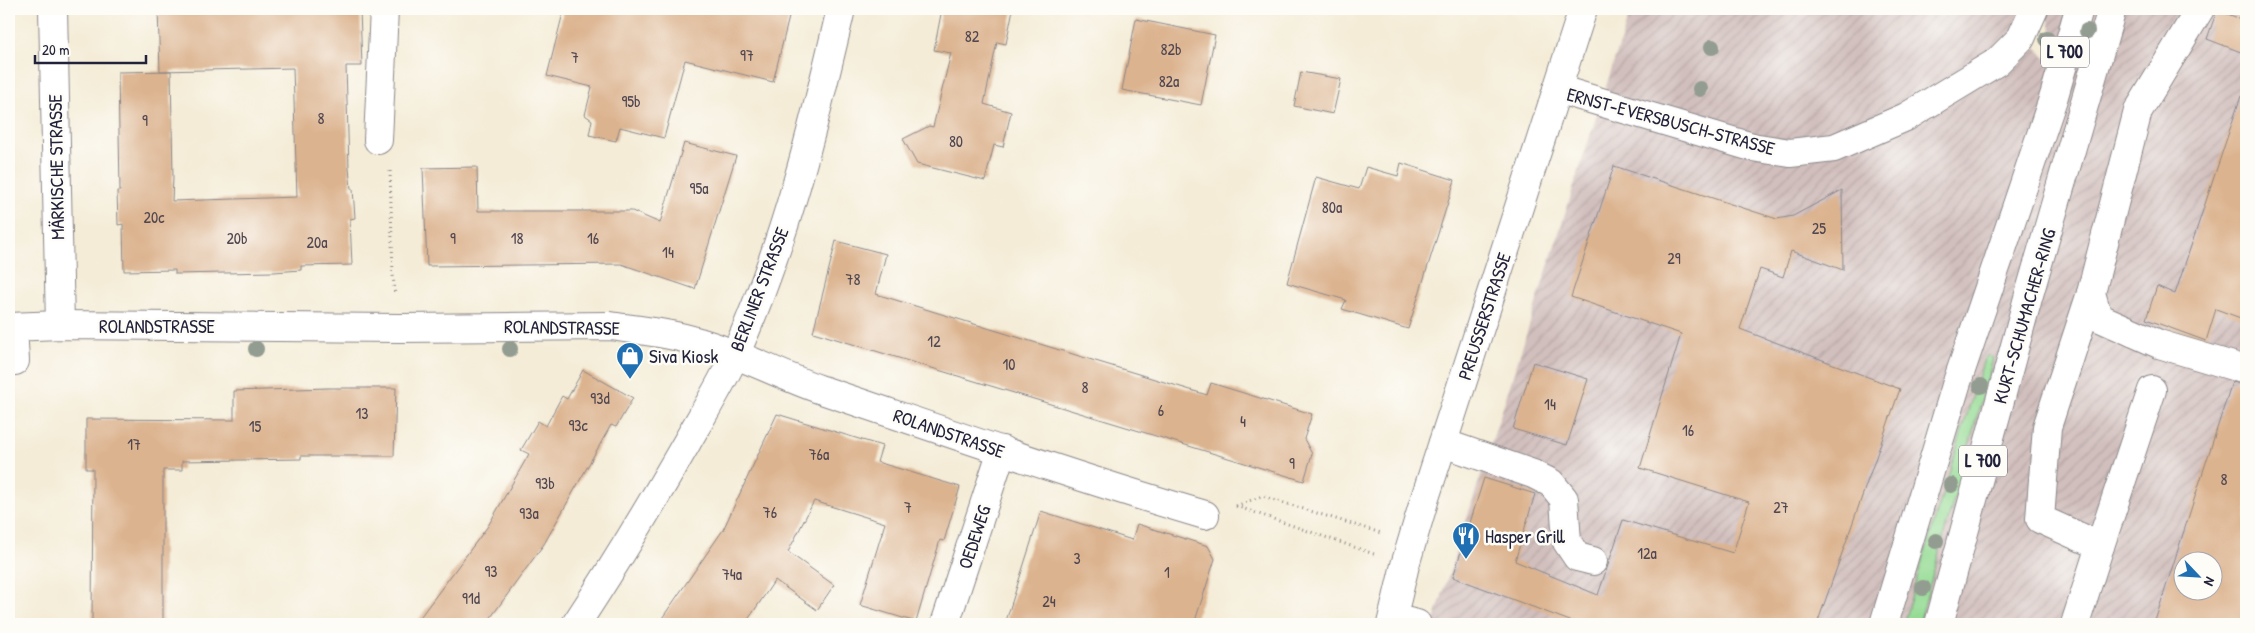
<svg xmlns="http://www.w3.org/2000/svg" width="2255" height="633" font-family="'Patrick Hand',sans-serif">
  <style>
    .industrial { fill: url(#industrial-furrows); fill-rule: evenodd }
    .green { fill: #95db94; stroke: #5c7e68 }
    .building { fill: #dcb38f; fill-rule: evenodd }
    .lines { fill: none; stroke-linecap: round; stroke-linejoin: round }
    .minor-casing { stroke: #8b8789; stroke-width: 30 }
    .major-casing { stroke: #8b8789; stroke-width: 30 }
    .path { stroke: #8b8789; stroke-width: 3; stroke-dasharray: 1 4; stroke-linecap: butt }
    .minor { stroke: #fff; stroke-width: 28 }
    .major { stroke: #fff; stroke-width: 28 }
    .tree { fill: #939c90 }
    .labels { text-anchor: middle; stroke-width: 5; stroke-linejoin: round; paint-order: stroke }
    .number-label { font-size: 16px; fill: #504650 }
    .shield { fill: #fdfcf7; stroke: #646373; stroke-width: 1 }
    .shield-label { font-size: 18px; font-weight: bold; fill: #22223b }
    .street-label { font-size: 19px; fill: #22223b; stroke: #fdfcf7 }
    .poi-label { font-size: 19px; fill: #22223b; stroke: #fdfcf7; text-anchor: start }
  </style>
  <defs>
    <pattern id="industrial-furrows" width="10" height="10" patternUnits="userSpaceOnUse" patternTransform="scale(1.25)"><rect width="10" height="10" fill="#d1bfbd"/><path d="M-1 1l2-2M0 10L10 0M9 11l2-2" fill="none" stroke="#b3a4a3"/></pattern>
  </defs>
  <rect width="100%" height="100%" fill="#fdfcf7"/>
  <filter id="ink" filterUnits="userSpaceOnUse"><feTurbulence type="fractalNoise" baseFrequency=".02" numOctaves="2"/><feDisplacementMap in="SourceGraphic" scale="10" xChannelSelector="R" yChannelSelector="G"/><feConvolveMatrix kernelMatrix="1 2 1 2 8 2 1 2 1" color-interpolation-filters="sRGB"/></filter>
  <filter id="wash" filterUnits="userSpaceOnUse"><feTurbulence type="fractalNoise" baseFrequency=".0096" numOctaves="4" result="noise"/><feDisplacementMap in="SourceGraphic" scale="20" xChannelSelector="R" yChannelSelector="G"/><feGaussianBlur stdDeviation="1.12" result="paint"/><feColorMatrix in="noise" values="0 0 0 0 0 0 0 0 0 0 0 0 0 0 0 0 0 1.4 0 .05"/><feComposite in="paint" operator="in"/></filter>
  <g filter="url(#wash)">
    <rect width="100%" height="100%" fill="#f4ecd7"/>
    <path class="industrial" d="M1631 9H2246V624H1919L1993 359H1984L1903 624H1433ZM2044 19H2048L2054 35 2046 59 2034 43ZM2182 560H2212V590H2182Z"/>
    <path class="green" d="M1988 355 1993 359 1919 624H1903L1984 359Z"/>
    <g id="blocks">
      <g class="building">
        <path d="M158 9H360L362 66H346L349 168 351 189H353L355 218 350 219 352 265 301 266V270L274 272 175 274V270L124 271 123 224 118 225 117 191H120L118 72 171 71 173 178 172 201 297 197 293 68 160 71Z"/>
        <path d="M564 9H791L773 82 685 60 664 138 620 127 616 141 589 135 592 120 585 115 592 87 547 76Z"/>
        <path d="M942 9H1013L1006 44 997 42 984 104 1011 112 1003 147 994 145 985 181 917 164 903 139 929 126 933 127 951 53 934 50Z"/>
        <path d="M2217 10 2246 21V54L2207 39Z"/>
        <path d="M1136 19 1215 35 1201 105 1122 90Z"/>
        <path d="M1301 72 1341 79 1333 114 1294 106Z"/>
        <path d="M2241 96 2246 97V320L2216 309 2206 341 2146 319 2157 286 2175 294Z"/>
        <path d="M684 143 736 156 695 289 621 264 427 266 423 168 477 167 478 211H632L660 223Z"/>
        <path d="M1401 163 1455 180 1408 329 1342 309 1346 300 1287 283 1316 177 1359 189 1366 167 1398 176Z"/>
        <path d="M1614 166 1777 219 1793 216 1842 190 1843 270 1791 251 1783 277 1760 269 1740 329 1900 389 1817 624H1578L1453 577 1484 478 1535 494 1515 561 1598 595 1623 520 1733 553 1749 502 1640 468 1681 334 1571 297Z"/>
        <path d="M836 241 886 254 876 294 1207 395 1211 383 1312 414 1304 439 1312 454 1304 481 813 332Z"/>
        <path d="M1533 362 1588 379 1567 445 1513 429Z"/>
        <path d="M583 370 633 398 616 427 611 425 544 544 486 624H415L488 526 529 454 521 450 538 421 546 426 562 396 567 399Z"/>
        <path d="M2232 382 2246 385V624H2154ZM2182 560H2212V590H2182Z"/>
        <path d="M328 388H396L394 456H301V459L182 461V470H163V624H92L93 469H86V419L234 420V391Z"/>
        <path d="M777 414 882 446 877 462 960 487 944 541 940 540 916 622 860 605 885 523 814 501 788 552 834 585 817 610 775 580 745 624H658L723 530Z"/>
        <path d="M1041 511 1132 540 1137 524 1208 546 1215 559 1194 624H1005Z"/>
      </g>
    </g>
  </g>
  <g filter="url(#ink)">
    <use href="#blocks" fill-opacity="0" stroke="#8b8789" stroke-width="1"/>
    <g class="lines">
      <defs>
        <g id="minor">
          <path d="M53 9 60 325"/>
          <path d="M2200 9 2138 111 2091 293 2098 317 2159 344 2246 370"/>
          <path d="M1557 89 1752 147 1790 153 1834 148 1906 117 1997 62 2021 38 2034 9"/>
          <path d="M378 140 384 9"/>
          <path d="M9 327 60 325 400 328 610 326C639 330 671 333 699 342 741 354 779 375 819 389 947 432 1075 477 1205 515"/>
          <path d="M13 327 15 361"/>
          <path d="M1443 443 1533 474 1551 483 1564 499 1567 542 1577 557 1593 561"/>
          <path d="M2100 546 2152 390"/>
          <path d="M1393 618 1417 624"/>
          <path d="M576 624C615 565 651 505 686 444 703 414 721 385 735 355 785 245 814 125 841 9"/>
          <path d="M945 624 1002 450"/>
          <path d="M1391 624 1405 565 1425 498 1583 9"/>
          <path d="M2075 624 2100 546 2040 519 2047 427 2091 293"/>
        </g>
        <g id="major">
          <path d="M1884 624 1957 382 2054 96 2079 9"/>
          <path d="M1939 624 2028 298 2112 9"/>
        </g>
      </defs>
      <use href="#minor" class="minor-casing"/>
      <use href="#major" class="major-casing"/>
      <g class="path">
        <path d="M390 171 393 275 395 295"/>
        <path d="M1236 506 1374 554"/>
        <path d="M1236 506 1262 496 1381 533"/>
      </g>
      <use href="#minor" class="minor"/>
      <use href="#major" class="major"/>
    </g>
    <g class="tree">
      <circle cx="2087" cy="31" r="8"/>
      <circle cx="2047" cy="39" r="8"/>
      <circle cx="1712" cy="47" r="8"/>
      <circle cx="1700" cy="89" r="8"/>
      <circle cx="256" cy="349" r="8"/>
      <circle cx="510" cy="349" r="8"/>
      <circle cx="1981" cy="386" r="8"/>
      <circle cx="1951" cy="485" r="8"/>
      <circle cx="1936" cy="541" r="8"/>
      <circle cx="1923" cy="588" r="8"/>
    </g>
  </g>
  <defs>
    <symbol id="shop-pin" viewBox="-11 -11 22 30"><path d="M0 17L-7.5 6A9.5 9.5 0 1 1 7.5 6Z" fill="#1f6fb2" stroke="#fdfcf7"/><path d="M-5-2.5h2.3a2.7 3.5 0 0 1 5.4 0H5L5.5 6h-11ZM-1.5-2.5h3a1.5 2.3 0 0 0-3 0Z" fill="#fff"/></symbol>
    <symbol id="restaurant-pin" viewBox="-11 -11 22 30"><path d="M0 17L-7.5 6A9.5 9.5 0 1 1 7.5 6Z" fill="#1f6fb2" stroke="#fdfcf7"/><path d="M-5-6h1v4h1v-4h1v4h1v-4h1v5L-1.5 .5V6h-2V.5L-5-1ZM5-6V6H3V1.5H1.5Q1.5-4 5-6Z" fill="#fff"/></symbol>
  </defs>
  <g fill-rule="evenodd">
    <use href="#shop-pin" x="614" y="340" width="32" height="43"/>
    <use href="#restaurant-pin" x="1450" y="520" width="32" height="43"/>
  </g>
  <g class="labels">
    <g class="number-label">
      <text x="972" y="42">82</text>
      <text x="1171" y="55">82b</text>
      <text x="747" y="61">97</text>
      <text x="575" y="63">7</text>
      <text x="1169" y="87">82a</text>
      <text x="631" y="107">95b</text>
      <text x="321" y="124">8</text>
      <text x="145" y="126">9</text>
      <text x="956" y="147">80</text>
      <text x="699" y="194">95a</text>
      <text x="1332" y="213">80a</text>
      <text x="154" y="223">20c</text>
      <text x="1819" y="234">25</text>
      <text x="237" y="244">20b</text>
      <text x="453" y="244">9</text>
      <text x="517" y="244">18</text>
      <text x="593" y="244">16</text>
      <text x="317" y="248">20a</text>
      <text x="668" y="258">14</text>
      <text x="1674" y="264">29</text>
      <text x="853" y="285">78</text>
      <text x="934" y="347">12</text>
      <text x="1009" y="370">10</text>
      <text x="1085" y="393">8</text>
      <text x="600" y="404">93d</text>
      <text x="1550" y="410">14</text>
      <text x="1161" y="416">6</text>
      <text x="362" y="419">13</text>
      <text x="1243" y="427">4</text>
      <text x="578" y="431">93c</text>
      <text x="255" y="432">15</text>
      <text x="1688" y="436">16</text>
      <text x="134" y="450">17</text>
      <text x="819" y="460">76a</text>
      <text x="1292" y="469">9</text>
      <text x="2224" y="485">8</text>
      <text x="545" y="489">93b</text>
      <text x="908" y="513">7</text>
      <text x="1781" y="513">27</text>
      <text x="770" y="518">76</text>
      <text x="529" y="519">93a</text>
      <text x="1647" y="559">12a</text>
      <text x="1077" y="564">3</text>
      <text x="491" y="577">93</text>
      <text x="1167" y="578">1</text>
      <text x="732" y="580">74a</text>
      <text x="471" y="604">91d</text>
      <text x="1049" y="607">24</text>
    </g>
    <g class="shield">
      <rect x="2041" y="36.5" width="48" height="31" rx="4"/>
      <rect x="1959" y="445.5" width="48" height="31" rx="4"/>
    </g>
    <g class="shield-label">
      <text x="2065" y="58">L 700</text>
      <text x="1983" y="467">L 700</text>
    </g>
    <g class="street-label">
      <text transform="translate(1671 121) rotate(15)" y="7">ERNST-EVERSBUSCH-STRASSE</text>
      <text transform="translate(56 167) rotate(-91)" y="7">MÄRKISCHE STRASSE</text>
      <text transform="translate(759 289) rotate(-69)" y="7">BERLINER STRASSE</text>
      <text transform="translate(1484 316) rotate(-72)" y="7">PREUSSERSTRASSE</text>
      <text transform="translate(2024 316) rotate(-74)" y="7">KURT-SCHUMACHER-RING</text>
      <text x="157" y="333">ROLANDSTRASSE</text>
      <text transform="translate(562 327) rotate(1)" y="7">ROLANDSTRASSE</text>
      <text transform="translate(949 433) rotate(19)" y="7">ROLANDSTRASSE</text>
      <text transform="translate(974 537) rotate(-72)" y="7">OEDEWEG</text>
    </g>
    <g class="poi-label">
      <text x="649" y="363">Siva Kiosk</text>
      <text x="1485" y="543">Hasper Grill</text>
    </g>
  </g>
  <rect width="2255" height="633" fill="none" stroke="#fdfcf7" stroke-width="30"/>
  <g transform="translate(2198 576) rotate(115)"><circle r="24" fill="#fdfcf7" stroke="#a5a5ac"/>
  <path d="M0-4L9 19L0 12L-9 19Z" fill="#1f6fb2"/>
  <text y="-8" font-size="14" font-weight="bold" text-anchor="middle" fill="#22223b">N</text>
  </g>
  <path d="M35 55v8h111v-8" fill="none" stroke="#22223b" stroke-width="2.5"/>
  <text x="42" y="55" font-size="15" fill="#22223b" stroke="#fdfcf7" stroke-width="4" paint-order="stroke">20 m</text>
</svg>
